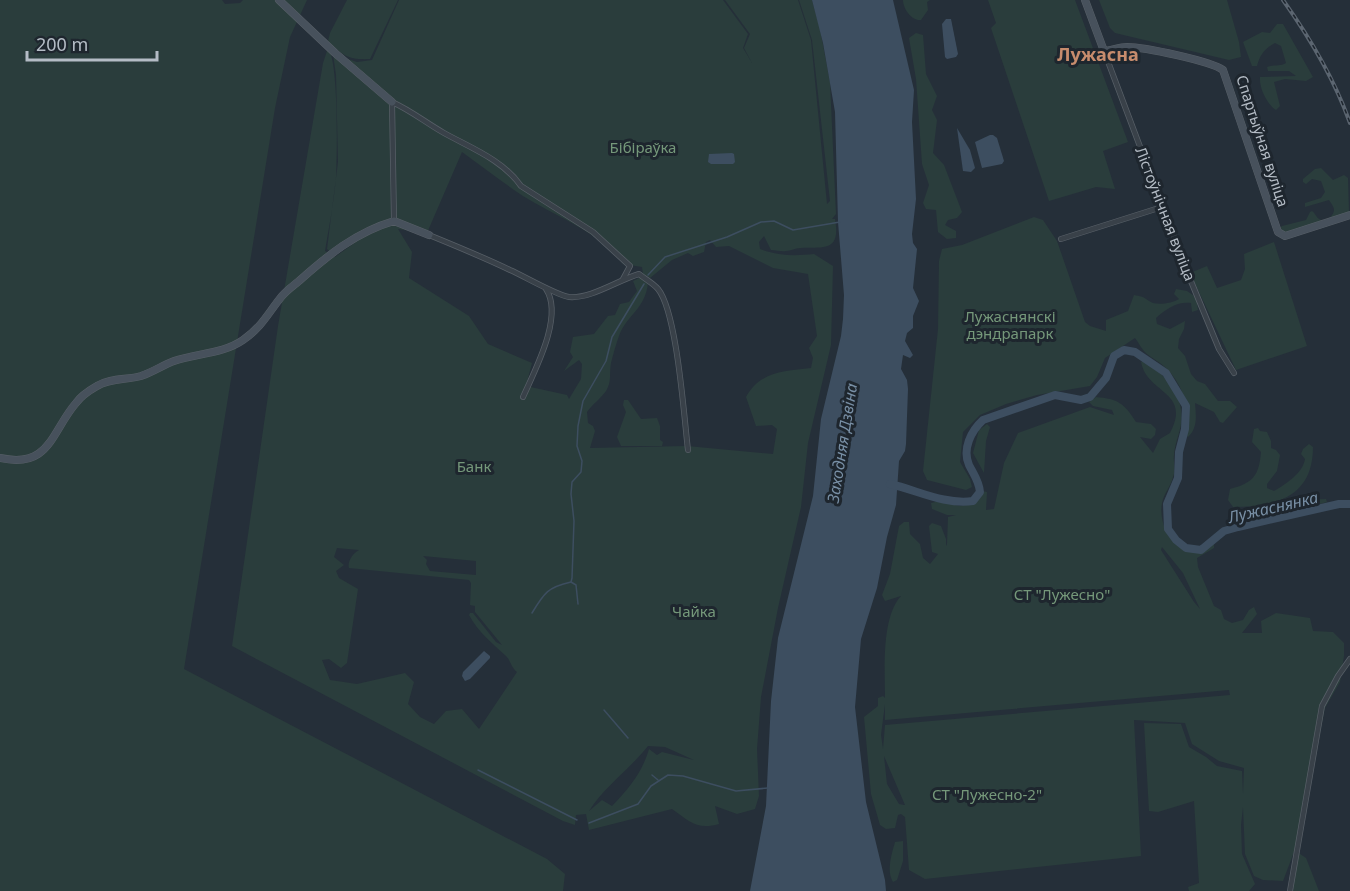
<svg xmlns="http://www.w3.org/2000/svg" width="1350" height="891" font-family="'Noto Sans',sans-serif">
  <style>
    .green { fill: #2a3d3c; fill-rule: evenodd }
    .water { fill: #3d4e60 }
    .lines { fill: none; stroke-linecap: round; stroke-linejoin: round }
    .stream { stroke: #3d4e60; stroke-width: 1.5 }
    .river { stroke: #3d4e60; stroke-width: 8 }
    .street-casing { stroke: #575f67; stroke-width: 6 }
    .secondary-casing { stroke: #575f67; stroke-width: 8 }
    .street { stroke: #394149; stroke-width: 4.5 }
    .secondary { stroke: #47515c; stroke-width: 7 }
    .rail-casing { stroke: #5b6570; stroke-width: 4 }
    .rail { stroke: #1e262e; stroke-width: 1.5; stroke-dasharray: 4.5; stroke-linecap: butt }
    .labels { text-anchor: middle; stroke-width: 6; stroke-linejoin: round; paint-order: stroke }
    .street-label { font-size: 15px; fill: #b4bcc5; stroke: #1e262e }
    .park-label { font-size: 15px; fill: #75987a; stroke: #1e262e }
    .water-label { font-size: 16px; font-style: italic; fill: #788fa5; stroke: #1e262e }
    .quarter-label { font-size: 18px; font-weight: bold; fill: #c78c6d; stroke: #1e262e }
  </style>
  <rect width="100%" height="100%" fill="#252f39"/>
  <g class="green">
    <path d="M0 0H222L225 4 240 3 243 0H307L290 37 275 108 184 669 547 859 565 874 563 891H0Z"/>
    <path d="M347 0H398L370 59C349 60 343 56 328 41L330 33Z"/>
    <path d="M399 0H723L748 34 743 48 752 63 744 48 750 34 725 0H798L811 40 827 204 830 201 812 40 799 0H812L820 29 830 82 836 214 832 219H835C841 252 824 247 800 248 795 248 791 251 786 251 782 252 776 250 771 250L764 236 759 242 760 249C779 256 795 256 814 254L833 266 831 345 808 443 801 507 778 608 761 697 757 749 759 796 755 809 737 814 715 806 719 824C697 830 690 822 672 809L589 830 586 814 576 815 575 825 563 821 232 646 278 326 323 63 328 48C339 62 337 156 336 177 334 202 329 227 325 251L335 257 356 242 334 255 327 249 338 162 336 75 333 54 357 62 372 60ZM462 152C483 167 502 182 523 196 557 217 598 231 623 264L642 267 643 274 650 278 672 260 688 253 693 256 704 252 706 242 710 240 716 247 729 246 773 268 808 274 817 336 809 348 813 358 811 368C785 371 760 371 746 397L756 426 772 425 777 429 773 454 687 446 590 448 595 431 593 426 588 423 587 412C592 405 602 397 606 391 612 382 609 373 611 363 613 355 616 344 619 336 627 314 645 310 648 283L641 277 633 281 637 291 629 302 620 304 615 315 608 316 594 334 573 337 570 352 573 357 564 371 579 360 582 364 581 379 569 399 567 395 526 386 532 363 488 344 469 316 409 278 412 252 398 229 427 233ZM337 548 359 550C353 553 347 562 349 568L469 580 471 583 470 605 475 606V612L502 645 496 642 473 613H470L469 615C478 632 492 643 506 656 511 661 511 667 517 672L479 729 462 709 446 711 434 724 420 717 408 704 414 682 405 673 357 684 330 680 322 660 329 659 341 668 347 663 358 589 339 578 336 571 344 565 334 557ZM423 556 476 561V575L430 571 426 564 427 560ZM648 746 665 747 694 760 662 752 657 755 649 749C642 773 629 788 612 806L602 800 589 811C605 786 629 770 648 746Z"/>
    <path d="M903 0H930L927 2 928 10 921 20C912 21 903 9 903 0Z"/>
    <path d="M988 0H1075L1128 142 1103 151 1115 189 1096 187 1049 201 991 28 996 23Z"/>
    <path d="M1099 0H1227L1239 42 1241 57 1229 60 1115 33 1110 28Z"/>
    <path d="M1277 24H1283L1313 77 1306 81 1285 79 1274 82 1280 106 1276 110C1267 104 1259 88 1260 77L1296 76 1289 71H1268L1267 67C1273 64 1280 67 1286 63L1281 46 1275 43C1264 49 1260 55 1257 66H1252L1243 42 1262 32 1270 33Z"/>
    <path d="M916 33 923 35 926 74 937 96 932 110 937 120 933 153 944 165 962 212 957 218 948 220 945 225 956 231V238L947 239 938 232 936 210 926 209 923 203 929 185 922 164 916 79 909 38Z"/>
    <path d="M1321 168 1333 180 1344 175 1348 178 1349 212 1286 234 1282 233 1280 228 1282 226 1306 220 1310 212 1312 211C1315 213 1316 217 1319 219 1325 223 1334 216 1334 210 1334 207 1331 203 1329 200L1305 207V203L1321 198 1325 192 1321 181 1312 179 1306 184 1303 182V179L1315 169Z"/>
    <path d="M1034 217 1043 220 1057 241 1085 322 1090 326 1106 331V320L1128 311 1134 295C1147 297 1144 299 1153 303 1160 305 1173 303 1179 299L1174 294 1176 289 1187 291 1196 297 1198 310 1192 312 1191 303C1177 301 1166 309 1156 318L1157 324 1170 329 1185 321 1184 329 1179 339 1178 348 1185 356 1191 374 1197 381 1205 384 1218 401H1230L1237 407 1223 423 1220 422 1214 412 1195 403C1196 415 1198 428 1188 437L1186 435C1189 409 1185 387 1166 368 1160 362 1153 359 1147 354 1142 350 1139 343 1135 338L1105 358 1097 377 1090 386 1037 395 1006 404 980 415 963 432 960 462 970 479 972 487 966 490 927 480 923 471 938 329 939 261 942 249 962 245Z"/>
    <path d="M1274 242 1307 346 1236 370 1190 273 1207 266 1217 288 1241 280 1245 269 1244 254Z"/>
    <path d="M1143 361C1160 371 1179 388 1181 410 1184 427 1175 439 1174 455 1173 462 1176 470 1173 477 1171 486 1164 493 1162 503 1159 518 1166 539 1180 547 1193 554 1201 551 1214 544V548L1197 558 1198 567 1214 606 1221 610 1224 619 1232 623 1243 620 1249 610 1254 607 1257 614 1242 633H1262L1261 621 1276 613 1310 618 1313 631 1333 632 1344 643V656L1340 682 1325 708 1297 844 1283 881 1263 880 1254 876 1245 854 1243 807 1241 825 1242 854 1255 884 1249 891H1189L1188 887 1199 883 1194 801 1158 812 1149 811 1144 723 1181 724 1189 747 1206 757 1217 766 1242 771 1243 794 1244 768 1219 761 1192 744 1185 723 1134 720 1141 856 925 879 909 870 905 817 901 814 898 815 895 828 886 829 880 825 871 794 864 717 878 706V698L883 696 885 698C885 670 881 618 901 596L885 601 882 595 890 574 899 526 904 522H909L910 534 920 544 923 558 930 564 938 554 932 552 929 526 932 523 941 526 946 539V546L947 544 948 517 956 515H947L932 509 931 503C952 496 962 520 982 491L987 492 986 510 994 509 1004 463 1018 433 1090 407 1114 415 1112 410 1093 406 1089 402 1096 397C1118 399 1124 403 1136 422L1151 424 1156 429 1155 435 1151 439 1140 437 1153 453 1160 439 1170 433C1192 391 1147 394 1141 362ZM1162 547 1183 573 1200 609 1194 602 1161 550ZM1229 690 1230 695 885 725 883 749 881 735 885 704V720ZM884 756 905 805H904L899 804 887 784Z"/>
    <path d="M624 400H628L641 419 657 418 660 426V440L663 442 662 446H621L617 437 626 412 623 405Z"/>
    <path d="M987 424 990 427 986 441 984 473 973 453 979 430Z"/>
    <path d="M1258 428 1260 431 1267 432 1271 441V448L1276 450 1280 455 1277 471 1267 484V488L1274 491C1286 484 1303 473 1305 459L1301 454 1303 449 1309 444 1313 447C1313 497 1276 507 1233 507L1228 500 1230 489C1253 483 1259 476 1261 452L1252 442 1254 429Z"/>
    <path d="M1326 499 1327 502 1288 513 1242 521 1243 514 1260 509 1290 507 1306 500Z"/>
    <path d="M903 841V861L897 880 893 882C886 871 892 853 895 842Z"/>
    <path d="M1297 852 1306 858 1319 891H1293Z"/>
  </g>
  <g class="water">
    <path d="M812 0H893L914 90 912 122 916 199 912 234 913 243 917 249 913 288 919 301 913 316V328L907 333 905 341 913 355 910 358 903 355 901 369 907 380 908 389 906 444 905 451 899 461 896 505 887 537 877 588 861 639 855 707 866 802 885 880 886 891H750L766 806 771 701 778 638 813 496 821 419 841 336 843 319 844 295 838 222 835 112 823 43Z"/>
    <path d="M946 19H951L958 54 956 57 947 59 945 57 942 24Z"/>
    <path d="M957 128 970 150 975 168 971 172 963 171Z"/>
    <path d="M990 135H993L997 138 1004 161 1002 164 982 168 975 142Z"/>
    <path d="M732 153 734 154 735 162 733 164H711L708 162 709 154Z"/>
    <path d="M484 651 490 656V658L470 679 465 681 462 676 463 672Z"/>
  </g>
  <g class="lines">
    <g class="stream">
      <path d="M648 275 665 257 727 237 761 222 774 221 793 230 840 222"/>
      <path d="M571 582 576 585 578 604"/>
      <path d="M532 613C544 593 548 587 571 582L572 578 574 521 571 494 572 482 581 472 582 461 577 446 578 426 583 401 606 361 612 337 644 284"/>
      <path d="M604 710 628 738"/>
      <path d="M478 770 577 820"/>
      <path d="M652 775 658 780"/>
      <path d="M589 823 638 804 651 786 668 775 683 776 736 791 768 788"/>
    </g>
    <path class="river" d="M890 484C917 490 944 505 973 501L980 492C979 481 974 475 969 465 962 449 971 431 983 420L1055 395 1081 400 1090 397 1106 378 1114 356 1124 350 1135 352 1166 373 1186 406 1185 429 1179 452 1178 478 1167 504 1168 529 1176 540 1186 548 1201 550 1224 531 1238 527 1339 504H1350"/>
    <defs>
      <g id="street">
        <path d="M1104 51 1188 274 1219 349 1234 373"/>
        <path d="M394 221 392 102C412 111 426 123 444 133 471 148 503 160 521 186L593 232 630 266 623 279"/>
        <path d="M429 235C456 246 483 257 510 270 524 276 556 295 569 297 591 299 618 280 639 274 645 279 653 283 658 289 677 312 684 417 688 450"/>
        <path d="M1061 239 1162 207"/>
        <path d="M523 397C535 370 564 316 546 289"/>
        <path d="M1290 891 1322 706 1338 676 1350 659"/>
      </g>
      <g id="secondary">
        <path d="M279 0 335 53 392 102"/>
        <path d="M1085 0 1104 51C1112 50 1120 47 1127 47 1144 47 1211 61 1223 70L1278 232 1285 236 1350 215"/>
        <path d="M0 458C50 469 51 432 76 403 81 396 90 390 97 386 110 378 127 380 141 376 153 372 163 365 174 361 197 353 223 354 243 340 262 327 268 313 282 296 287 290 293 286 299 281 327 256 356 232 394 221L429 235"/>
      </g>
    </defs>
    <use href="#street" class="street-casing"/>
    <use href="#secondary" class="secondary-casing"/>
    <use href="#street" class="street"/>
    <use href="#secondary" class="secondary"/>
    <defs>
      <path id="rail" d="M1283 0C1310 38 1334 78 1350 123"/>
    </defs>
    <use href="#rail" class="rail-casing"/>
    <use href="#rail" class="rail"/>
  </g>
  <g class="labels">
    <g class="street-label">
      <text transform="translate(1262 141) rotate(72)" y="5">Спартыўная вуліца</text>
      <text transform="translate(1165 214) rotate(69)" y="5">Лістоўнічная вуліца</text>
    </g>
    <g class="park-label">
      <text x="643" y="153">Бібіраўка</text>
      <text x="1010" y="322">Лужаснянскі<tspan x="1010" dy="17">дэндрапарк</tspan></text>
      <text x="474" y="472">Банк</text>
      <text x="1062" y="600">СТ "Лужесно"</text>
      <text x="694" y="617">Чайка</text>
      <text x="987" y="800">СТ "Лужесно-2"</text>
    </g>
    <g class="water-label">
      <text transform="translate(842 443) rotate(-81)" y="6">Заходняя Дзвіна</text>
      <text transform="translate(1273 507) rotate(-13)" y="6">Лужаснянка</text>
    </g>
    <g class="quarter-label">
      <text x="1098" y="61">Лужасна</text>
    </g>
  </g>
  <path d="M27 51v9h130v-9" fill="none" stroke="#b4bcc5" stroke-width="3"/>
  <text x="36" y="51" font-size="18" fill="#b4bcc5" stroke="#1e262e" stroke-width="4.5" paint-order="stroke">200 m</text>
</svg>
